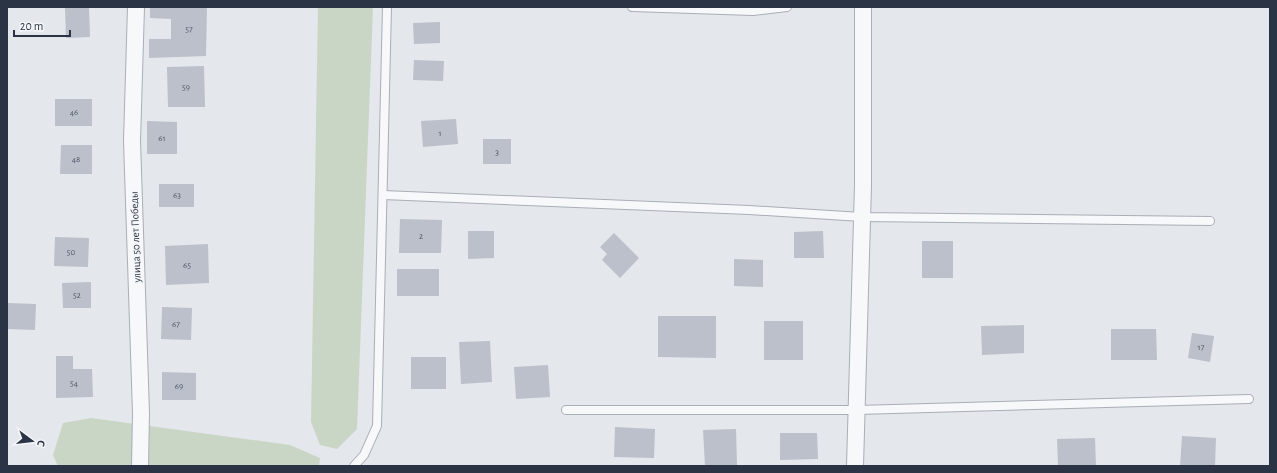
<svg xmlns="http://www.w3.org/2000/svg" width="1277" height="473" font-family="'Alegreya Sans',sans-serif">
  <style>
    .green { fill: #c9d6c5 }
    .building { fill: #bbc0ca }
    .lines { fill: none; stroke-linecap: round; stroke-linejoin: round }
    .lane-casing { stroke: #a9aeb7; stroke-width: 10 }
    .street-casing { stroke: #a9aeb7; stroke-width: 18 }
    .lane { stroke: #f7f8fa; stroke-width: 8 }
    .street { stroke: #f7f8fa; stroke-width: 16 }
    .labels { text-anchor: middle; stroke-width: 3.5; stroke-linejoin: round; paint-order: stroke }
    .number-label { font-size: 9px; fill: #4f5766 }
    .street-label { font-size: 11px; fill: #2b3445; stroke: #f4f6f9 }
  </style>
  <rect width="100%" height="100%" fill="#e4e7ec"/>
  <g class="green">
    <path d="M318 7H373L357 429 337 449 320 445 311 422Z"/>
    <path d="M91 418 290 445 320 458 319 466H58L53 455 63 423Z"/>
  </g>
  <g class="building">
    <path d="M150 7H207L206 56 149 58V39H171V19L150 18Z"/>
    <path d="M65 8H89L90 37 66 38Z"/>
    <path d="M440 22V43L414 44 413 23Z"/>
    <path d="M414 60 444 61 443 81 413 80Z"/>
    <path d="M204 66 205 107H168L167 67Z"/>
    <rect x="55" y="99" width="37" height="27"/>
    <path d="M456 119 458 144 423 147 421 121Z"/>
    <path d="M147 121 177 122V154H147Z"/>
    <rect x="483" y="139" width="28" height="25"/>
    <path d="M61 145H92V174H60Z"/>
    <rect x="159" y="184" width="35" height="23"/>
    <path d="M400 219 442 220 441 253H399Z"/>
    <path d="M468 231H494V258L468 259Z"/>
    <path d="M823 231 824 258H794V232Z"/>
    <path d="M614 233 639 258 620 278 602 260 607 254 600 247Z"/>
    <path d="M55 237 89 238 88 267 54 266Z"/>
    <rect x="922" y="241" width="31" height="37"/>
    <path d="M208 244 209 283 166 285 165 246Z"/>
    <path d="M734 259 763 260V287L734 286Z"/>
    <rect x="397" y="269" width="42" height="27"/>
    <path d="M91 282V308H63L62 283Z"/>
    <path d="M7 303 36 304 35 330 7 329Z"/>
    <path d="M162 307 192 308 191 340 161 339Z"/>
    <path d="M658 316H716V358L658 357Z"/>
    <rect x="764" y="321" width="39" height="39"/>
    <path d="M1024 325V353L982 355 981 326Z"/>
    <path d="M1111 329H1156L1157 360H1111Z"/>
    <path d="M1192 333 1214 336 1210 362 1188 358Z"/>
    <path d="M490 341 492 382 461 384 459 342Z"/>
    <path d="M56 356H73V369H92L93 397 56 398Z"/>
    <rect x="411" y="357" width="35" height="32"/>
    <path d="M548 365 550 397 516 399 514 367Z"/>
    <path d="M162 372 196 373V400H162Z"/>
    <path d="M615 427 655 429 654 458 614 457Z"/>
    <path d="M736 429 737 466H705L703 430Z"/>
    <path d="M780 433H817L818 459 780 460Z"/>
    <path d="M1182 436 1216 438 1215 466H1180Z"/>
    <path d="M1095 438 1096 466H1058L1057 439Z"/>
  </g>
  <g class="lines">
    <defs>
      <g id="lane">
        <path d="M632 7 753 11 787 7"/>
        <path d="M383 195 749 210 862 217 1210 221"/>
        <path d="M566 410H857L1249 399"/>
        <path d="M354 466 364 455 377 426 387 7"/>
      </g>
      <g id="street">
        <path d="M136 7 132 141 141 413 140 466"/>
        <path d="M855 466 863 185V7"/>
      </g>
    </defs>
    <use href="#lane" class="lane-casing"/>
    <use href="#street" class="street-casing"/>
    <use href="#lane" class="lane"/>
    <use href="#street" class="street"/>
  </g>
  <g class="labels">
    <g class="number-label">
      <text x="189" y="32">57</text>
      <text x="186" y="90">59</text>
      <text x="74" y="115">46</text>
      <text x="440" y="136">1</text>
      <text x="162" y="141">61</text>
      <text x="497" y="155">3</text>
      <text x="76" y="162">48</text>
      <text x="177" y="198">63</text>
      <text x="421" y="239">2</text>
      <text x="71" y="255">50</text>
      <text x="187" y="268">65</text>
      <text x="77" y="298">52</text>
      <text x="176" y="327">67</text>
      <text x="1201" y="350">17</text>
      <text x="74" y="386">54</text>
      <text x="179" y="389">69</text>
    </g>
    <g class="street-label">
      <text transform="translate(135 237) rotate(-92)" y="4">улица 50 лет Победы</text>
    </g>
  </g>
  <rect width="1277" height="473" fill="none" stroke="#2b3445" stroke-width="16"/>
  <g transform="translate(32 441) rotate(105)" stroke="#f4f6f9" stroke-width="3" paint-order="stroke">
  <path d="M0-3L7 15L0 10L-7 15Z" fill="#2b3445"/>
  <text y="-6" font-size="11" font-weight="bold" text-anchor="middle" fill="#2b3445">С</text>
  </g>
  <path d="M14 30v6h56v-6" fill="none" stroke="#2b3445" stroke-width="2"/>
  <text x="20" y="30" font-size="12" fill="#2b3445" stroke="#f4f6f9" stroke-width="3" paint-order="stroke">20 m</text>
</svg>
